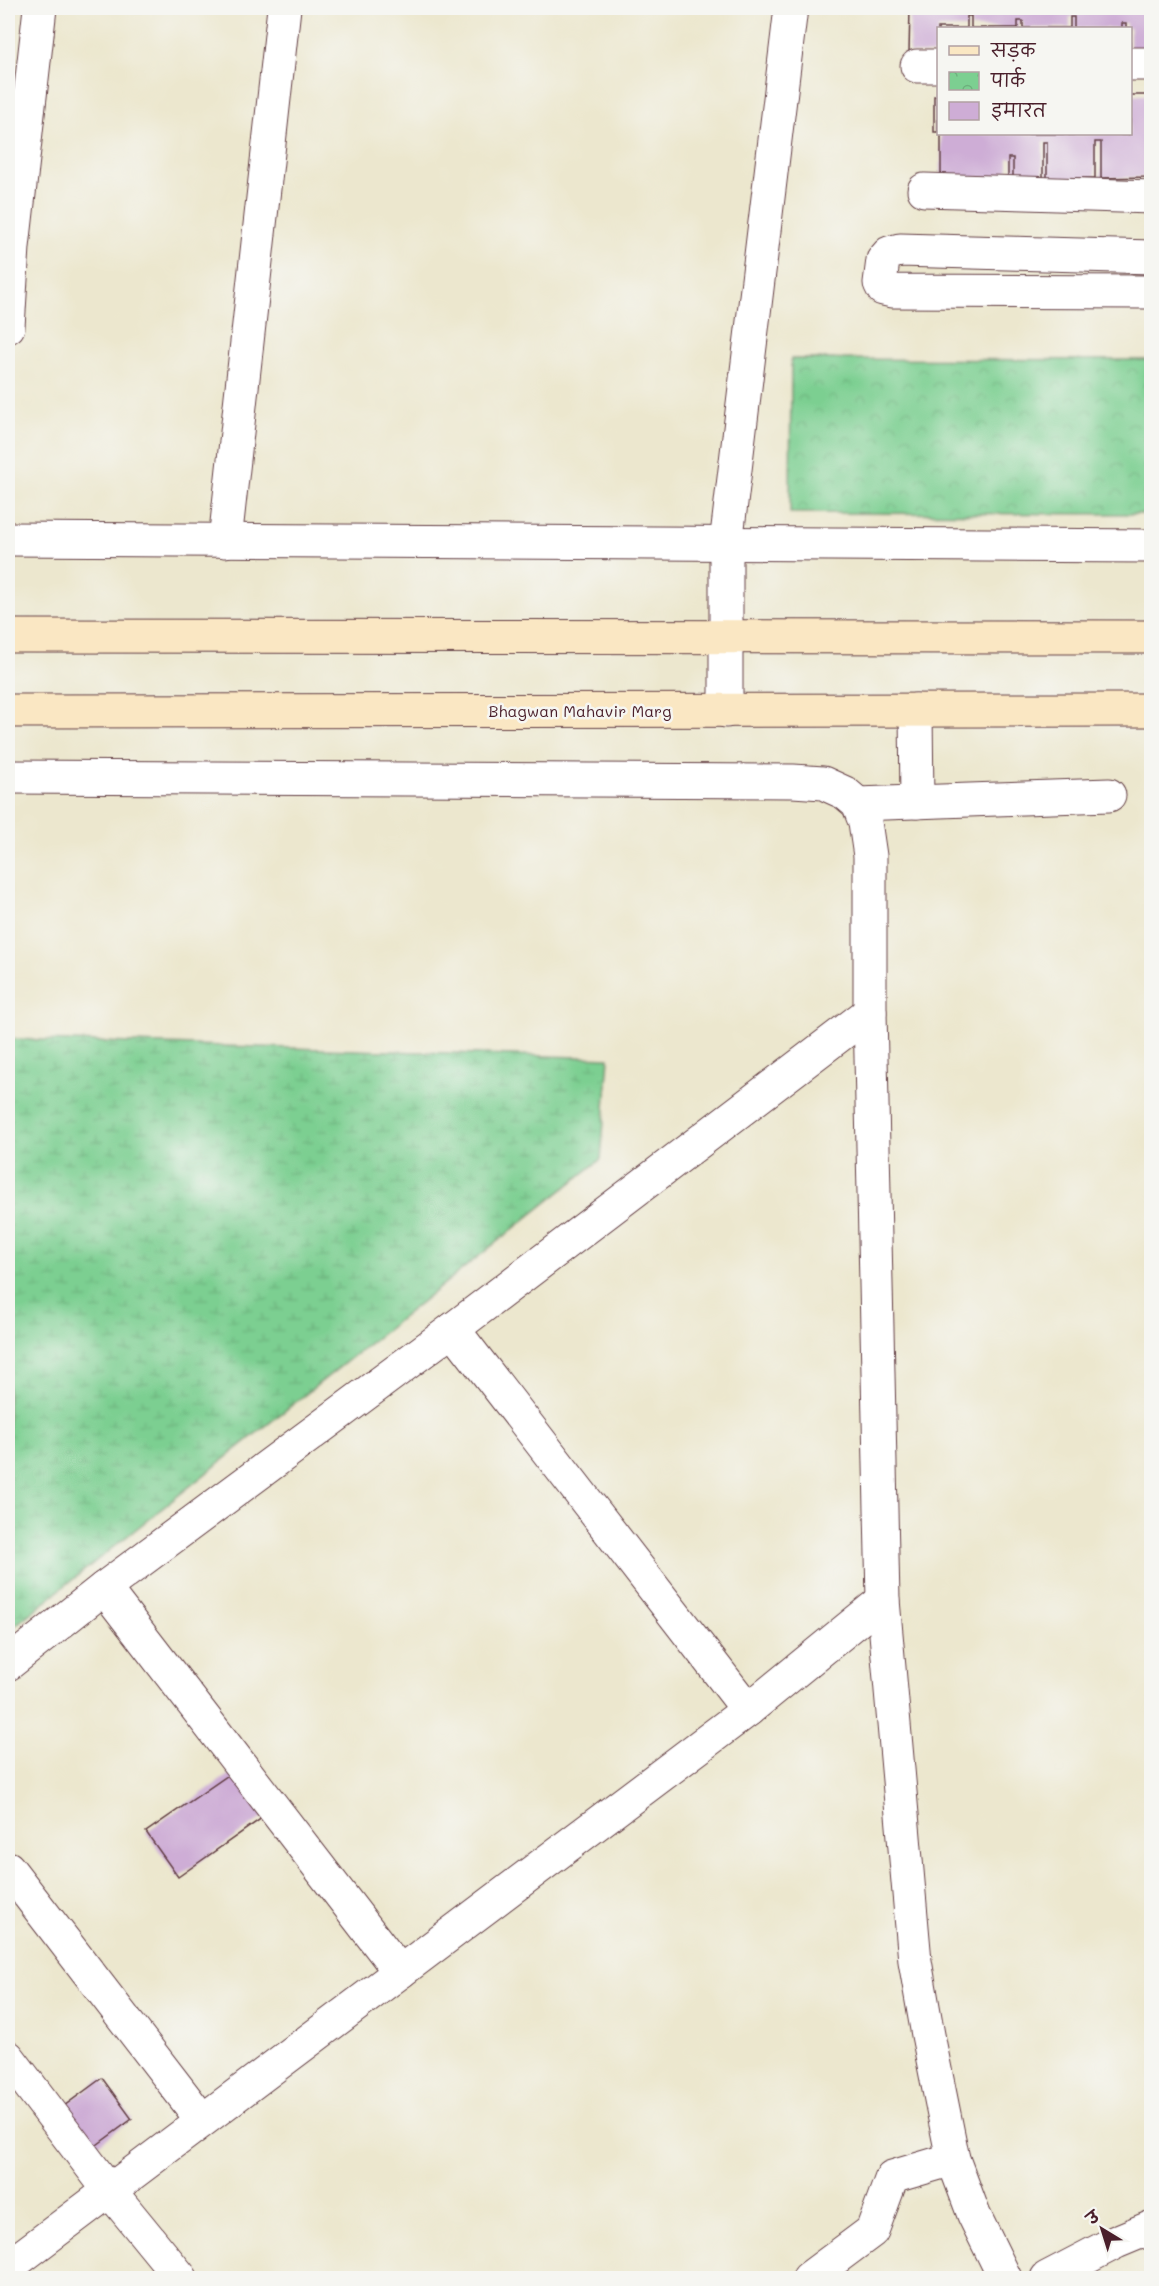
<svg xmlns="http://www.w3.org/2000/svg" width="1159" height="2286" font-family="Mali,'Playpen Sans Deva',sans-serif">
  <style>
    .wetland { fill: url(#wetland-marsh); stroke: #63775e; stroke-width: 1.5 }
    .park { fill: url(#park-crowns); stroke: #63775e; stroke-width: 1.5 }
    .building { fill: #ceadd6 }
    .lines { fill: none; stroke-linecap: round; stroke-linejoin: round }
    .minor-casing { stroke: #623d43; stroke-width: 35 }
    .secondary-casing { stroke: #623d43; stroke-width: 35 }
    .minor { stroke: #fff; stroke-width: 33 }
    .secondary { stroke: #fae7c3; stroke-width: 33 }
    .labels { text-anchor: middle; stroke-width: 5; stroke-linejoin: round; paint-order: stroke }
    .street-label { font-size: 16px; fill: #4a1f2b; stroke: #f6f6f2 }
  </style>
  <defs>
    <pattern id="wetland-marsh" width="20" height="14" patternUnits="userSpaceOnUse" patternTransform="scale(1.5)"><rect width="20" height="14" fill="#7ccf91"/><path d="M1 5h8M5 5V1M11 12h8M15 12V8" fill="none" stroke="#6db17d"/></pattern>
    <pattern id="park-crowns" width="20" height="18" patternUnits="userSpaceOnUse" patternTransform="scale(1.5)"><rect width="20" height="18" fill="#7ccf91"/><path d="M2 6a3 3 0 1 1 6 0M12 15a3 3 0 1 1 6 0" fill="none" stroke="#6db17d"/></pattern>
  </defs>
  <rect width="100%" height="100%" fill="#f6f6f2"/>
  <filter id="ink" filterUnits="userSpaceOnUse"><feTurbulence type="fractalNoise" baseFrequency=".0167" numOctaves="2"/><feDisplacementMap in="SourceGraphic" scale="12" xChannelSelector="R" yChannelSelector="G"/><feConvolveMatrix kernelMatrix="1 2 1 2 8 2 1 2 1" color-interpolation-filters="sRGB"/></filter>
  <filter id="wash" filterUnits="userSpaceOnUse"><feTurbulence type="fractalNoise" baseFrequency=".008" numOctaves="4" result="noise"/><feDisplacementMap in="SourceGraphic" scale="24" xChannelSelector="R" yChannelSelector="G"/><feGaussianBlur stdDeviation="1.35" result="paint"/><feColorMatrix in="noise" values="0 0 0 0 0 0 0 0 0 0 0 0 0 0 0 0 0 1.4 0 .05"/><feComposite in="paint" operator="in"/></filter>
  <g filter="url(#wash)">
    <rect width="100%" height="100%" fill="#ece7ce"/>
    <path class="wetland" d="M8 1039 609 1058 601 1159 8 1631Z"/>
    <path class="park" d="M791 359 1151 360V514L790 513Z"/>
    <g id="blocks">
      <g class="building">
        <path d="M910 8H1045V10H1050V8H1095V11L1099 10V8H1152V58H1130V28H1126V23H1122V28H1074V17H1070V28H1023V21H1018V28H971V16H967V28H938V54L909 53Z"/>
        <path d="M1130 95H1152V143H1148V177L1101 178V142H1095V178H1047V142H1043V178L1013 183V158H1008V179L941 176V134H1069V135L1121 134V135H1127L1130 134Z"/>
        <rect x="934" y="96" width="4" height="36"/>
        <path d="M237 1769 269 1813 178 1877 146 1832Z"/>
        <path d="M102 2078 132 2119 90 2150 60 2109Z"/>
      </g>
    </g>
  </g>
  <g filter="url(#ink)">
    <use href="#blocks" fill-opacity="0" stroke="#623d43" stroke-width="1.5"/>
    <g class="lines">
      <defs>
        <g id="minor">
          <path d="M1130 64H1152"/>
          <path d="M917 66H938"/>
          <path d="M924 190 1152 197"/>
          <path d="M1152 257 900 250 889 253 883 260 880 283 883 289 892 291 1152 292"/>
          <path d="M8 327 13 247 40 8"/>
          <path d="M8 539 1152 546"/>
          <path d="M225 541 284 8"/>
          <path d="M916 710 917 802"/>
          <path d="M726 711V544L791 8"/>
          <path d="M8 777 793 781 823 783 845 793 858 804 865 822 870 856V1012L883 1600 915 1961 928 2035 953 2159 974 2215 1005 2278"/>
          <path d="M858 804 1109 795"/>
          <path d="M453 1329 748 1710"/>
          <path d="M104 1588 400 1972"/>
          <path d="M8 1664 104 1588 453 1329 870 1012"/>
          <path d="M8 1868 202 2120"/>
          <path d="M8 2057 109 2190 181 2278"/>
          <path d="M8 2267 748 1710 883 1600"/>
          <path d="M809 2278 872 2231 892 2177 953 2159"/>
          <path d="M1047 2278 1116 2242 1152 2227"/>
        </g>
        <g id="secondary">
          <path d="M8 636 1152 637"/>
          <path d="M8 711 1152 710"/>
        </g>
      </defs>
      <use href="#minor" class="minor-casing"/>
      <use href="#secondary" class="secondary-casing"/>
      <use href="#minor" class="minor"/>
      <use href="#secondary" class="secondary"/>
    </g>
  </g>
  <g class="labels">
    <g class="street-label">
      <text x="580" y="717">Bhagwan Mahavir Marg</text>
    </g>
  </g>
  <rect width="1159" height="2286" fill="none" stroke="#f6f6f2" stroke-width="30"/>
  <rect x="937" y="27" width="195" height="108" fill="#f6f6f2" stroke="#b1a0a2" stroke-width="1.5"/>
  <rect x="949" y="46" width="30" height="9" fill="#fae7c3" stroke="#b1a0a2" stroke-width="1.5"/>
  <text x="991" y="57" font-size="18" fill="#4a1f2b">सड़क</text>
  <rect x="949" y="72" width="30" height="18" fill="url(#park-crowns)" stroke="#b1a0a2" stroke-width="1.5"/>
  <text x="991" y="87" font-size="18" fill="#4a1f2b">पार्क</text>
  <rect x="949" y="102" width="30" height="18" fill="#ceadd6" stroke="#b1a0a2" stroke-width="1.5"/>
  <text x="991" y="117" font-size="18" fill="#4a1f2b">इमारत</text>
  <g transform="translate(1102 2229) rotate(322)" stroke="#f6f6f2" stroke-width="4.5" paint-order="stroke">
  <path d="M0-4.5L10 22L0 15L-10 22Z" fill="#4a1f2b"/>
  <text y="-9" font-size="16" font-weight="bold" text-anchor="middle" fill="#4a1f2b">उ</text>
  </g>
</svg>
